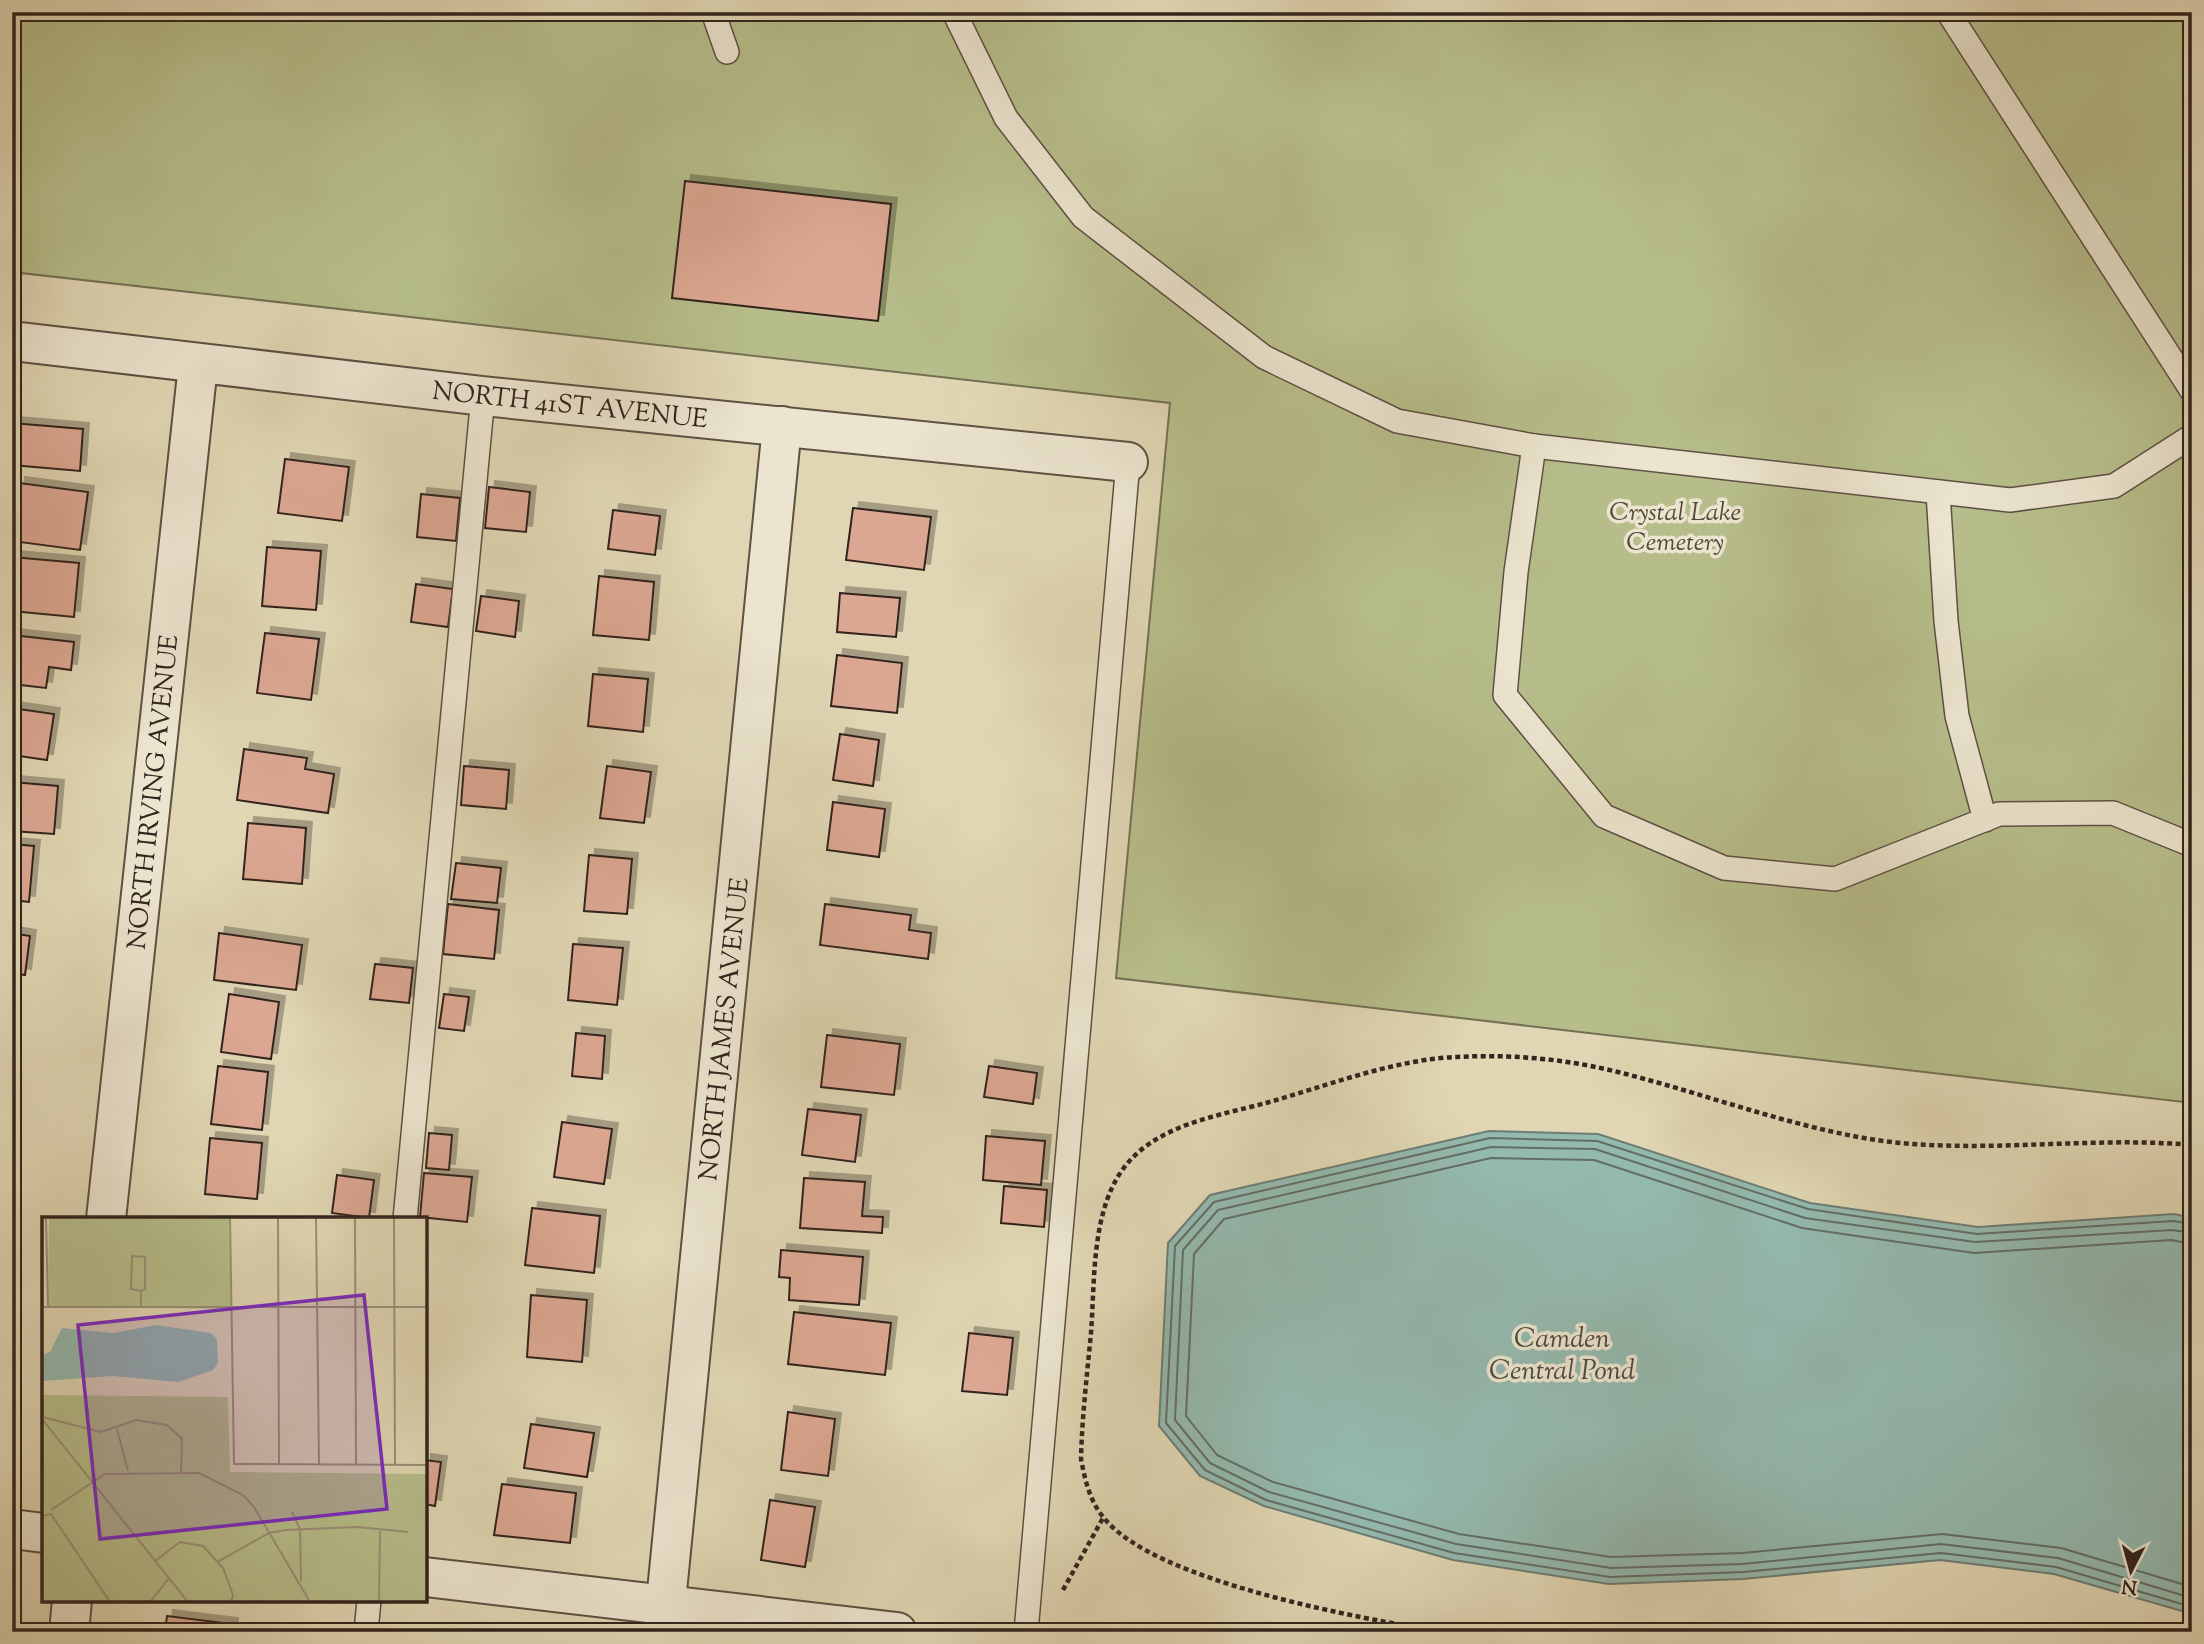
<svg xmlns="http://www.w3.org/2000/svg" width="2204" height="1644" font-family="'Sorts Mill Goudy',serif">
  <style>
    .green { fill: #b6bd8a; stroke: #747054; stroke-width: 2 }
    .water { fill: #94b9ae; stroke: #6d7d74; stroke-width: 2 }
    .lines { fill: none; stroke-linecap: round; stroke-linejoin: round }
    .shore { stroke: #636e66; stroke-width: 2 }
    .building { fill: #dca792; stroke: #32241e; stroke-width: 2; filter: url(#shadow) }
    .service-casing { stroke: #5e5043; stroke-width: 26 }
    .minor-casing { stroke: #5e5043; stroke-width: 42 }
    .tertiary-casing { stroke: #5e5043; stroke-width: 42 }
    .path { stroke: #32241e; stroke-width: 4.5; stroke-dasharray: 5 3.5; stroke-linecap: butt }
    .service { stroke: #ebe4ce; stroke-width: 23 }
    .minor { stroke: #ebe4ce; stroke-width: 38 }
    .tertiary { stroke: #ebe4ce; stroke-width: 38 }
    .labels { text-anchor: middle; stroke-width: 7; stroke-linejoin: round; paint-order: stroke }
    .street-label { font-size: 26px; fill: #32241e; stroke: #ebe4ce }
    .park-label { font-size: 26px; font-style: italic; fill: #534a39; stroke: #ebe4ce }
    .water-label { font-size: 28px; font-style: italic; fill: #4a4942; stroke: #ebe4ce }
    .inset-road { fill: none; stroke: #9a8f77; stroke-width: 2 }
    .view { fill: #7b2cbf; fill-opacity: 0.15; stroke: #7b2cbf; stroke-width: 3.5 }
    .inset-edge { fill: none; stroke: #32241e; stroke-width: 3.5 }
  </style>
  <defs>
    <filter id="shadow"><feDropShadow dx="6" dy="-6" stdDeviation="0" flood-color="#0004"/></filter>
  </defs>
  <rect width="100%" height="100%" fill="#e0d6b3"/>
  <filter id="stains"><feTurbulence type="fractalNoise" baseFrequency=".00286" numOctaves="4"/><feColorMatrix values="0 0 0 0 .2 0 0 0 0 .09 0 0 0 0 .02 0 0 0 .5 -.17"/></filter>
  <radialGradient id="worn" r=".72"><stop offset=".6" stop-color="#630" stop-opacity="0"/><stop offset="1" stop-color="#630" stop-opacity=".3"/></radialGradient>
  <path class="green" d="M12 12H2192V1103L1116 978 1170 403 12 272Z"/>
  <path class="water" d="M1489 1131 1598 1134 1810 1203 1978 1227 2174 1214 2192 1218V1614L2054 1574 1940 1560 1743 1579 1609 1584 1453 1560 1264 1506 1200 1476 1159 1426 1168 1243 1210 1195Z"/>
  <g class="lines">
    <g class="shore">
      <path d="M2192 1224 2173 1221 1977 1234 1808 1209 1597 1141 1490 1138 1214 1202 1175 1246 1166 1423 1205 1470 1266 1500 1454 1553 1610 1577 1743 1572 1941 1553 2056 1567 2192 1607"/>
      <path d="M2192 1233 2172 1230 1975 1242 1805 1218 1595 1149 1491 1147 1218 1210 1183 1250 1175 1420 1210 1463 1269 1492 1456 1544 1611 1568 1742 1564 1941 1544 2058 1558 2192 1598"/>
      <path d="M2192 1244 2171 1240 1974 1253 1802 1228 1594 1160 1491 1158 1224 1219 1194 1254 1186 1416 1217 1455 1273 1482 1459 1534 1611 1557 1742 1553 1942 1534 2061 1548 2192 1587"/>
    </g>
  </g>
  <g class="building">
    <path d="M685 181 891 204 878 321 672 298Z"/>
    <path d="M12 423 83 429 80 471 12 465Z"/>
    <path d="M285 459 349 467 342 521 278 513Z"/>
    <path d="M19 483 88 492 80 550 12 541Z"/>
    <path d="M489 487 530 492 526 532 485 528Z"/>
    <path d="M421 494 460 498 456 541 417 537Z"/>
    <path d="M853 508 931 517 924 570 846 560Z"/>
    <path d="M613 510 660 516 655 555 608 549Z"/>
    <path d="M267 547 321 551 316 610 262 606Z"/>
    <path d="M12 557 79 563 74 617 12 611Z"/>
    <path d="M599 576 654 582 649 640 593 635Z"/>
    <path d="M416 584 453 589 448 627 411 622Z"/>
    <path d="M840 593 900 598 896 637 837 632Z"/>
    <path d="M481 596 519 601 515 637 476 631Z"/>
    <path d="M265 633 319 639 311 700 257 693Z"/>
    <path d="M12 635 74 642 71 670 49 667 46 688 12 684Z"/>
    <path d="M837 655 902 663 897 713 831 706Z"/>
    <path d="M593 674 648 679 643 732 588 726Z"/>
    <path d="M12 708 54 714 47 760 12 755Z"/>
    <path d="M840 734 879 740 873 786 833 780Z"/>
    <path d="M244 749 307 758 305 769 334 774 328 813 237 800Z"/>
    <path d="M464 766 509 770 506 809 461 805Z"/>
    <path d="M607 766 651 772 644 823 600 818Z"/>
    <path d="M12 782 58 786 54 834 12 831Z"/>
    <path d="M833 802 885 809 879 857 827 850Z"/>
    <path d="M248 823 306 828 302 884 243 879Z"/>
    <path d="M12 844 34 846 29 902 12 900Z"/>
    <path d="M589 855 632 859 627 914 584 911Z"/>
    <path d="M456 863 501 868 497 903 451 899Z"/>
    <path d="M448 904 499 910 494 959 443 954Z"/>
    <path d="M825 904 911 915 909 930 931 933 928 959 820 945Z"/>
    <path d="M12 933 30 936 25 975 12 973Z"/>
    <path d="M219 933 302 945 296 990 214 980Z"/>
    <path d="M573 944 623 948 617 1005 568 1000Z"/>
    <path d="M375 964 413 968 409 1003 370 999Z"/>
    <path d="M229 994 279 1002 271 1059 221 1052Z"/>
    <path d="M444 994 469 997 464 1031 439 1028Z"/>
    <path d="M576 1033 605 1036 602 1079 572 1076Z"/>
    <path d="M827 1035 900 1044 894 1095 821 1087Z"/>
    <path d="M218 1066 268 1072 262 1130 211 1124Z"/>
    <path d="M989 1066 1037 1073 1033 1104 984 1097Z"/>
    <path d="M808 1109 861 1115 855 1162 802 1155Z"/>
    <path d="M562 1122 612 1129 604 1184 554 1177Z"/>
    <path d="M429 1133 452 1135 449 1170 426 1168Z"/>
    <path d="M986 1136 1045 1141 1041 1185 983 1180Z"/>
    <path d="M210 1138 262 1143 257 1199 205 1194Z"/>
    <path d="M424 1173 472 1177 467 1222 420 1217Z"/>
    <path d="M337 1175 374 1180 369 1218 332 1213Z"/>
    <path d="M804 1178 865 1182 862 1216 883 1217 882 1233 800 1228Z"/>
    <path d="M1004 1186 1047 1190 1044 1227 1001 1223Z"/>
    <path d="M532 1208 600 1216 594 1273 525 1265Z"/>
    <path d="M781 1250 863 1257 859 1305 789 1300 790 1278 779 1277Z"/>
    <path d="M531 1295 587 1300 582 1362 527 1357Z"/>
    <path d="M794 1312 891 1323 885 1375 788 1364Z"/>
    <path d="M969 1333 1013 1338 1007 1395 962 1391Z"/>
    <path d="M788 1412 835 1419 828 1476 781 1470Z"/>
    <path d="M531 1424 594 1433 587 1477 524 1468Z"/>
    <path d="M425 1460 441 1462 435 1506 425 1504Z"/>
    <path d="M502 1484 576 1493 570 1543 494 1535Z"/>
    <path d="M770 1500 815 1507 805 1567 761 1560Z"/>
    <path d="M167 1616 232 1624 231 1632H165Z"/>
  </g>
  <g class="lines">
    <defs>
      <g id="service">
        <path d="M713 12 727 52"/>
        <path d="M954 12 1006 118 1083 217 1264 357 1397 421 1534 446 2010 500 2114 486 2192 436"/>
        <path d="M1948 12 2192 391"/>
        <path d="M1534 446 1516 572 1505 695 1604 816 1724 868 1835 879 1999 814 2113 813 2192 845"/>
        <path d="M1938 492 1946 621 1957 716 1985 820"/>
        <path d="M405 1219 483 396"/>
        <path d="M366 1632 369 1600"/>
        <path d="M1026 1632 1128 462"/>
      </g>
      <g id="minor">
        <path d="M12 341 483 396 1128 462"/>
        <path d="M106 1219 198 365"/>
        <path d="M69 1632 72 1600"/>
        <path d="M663 1632 782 426"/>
      </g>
      <g id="tertiary">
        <path d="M12 1529 44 1533"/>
        <path d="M425 1577 897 1632"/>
      </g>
    </defs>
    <use href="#service" class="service-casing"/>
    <use href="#minor" class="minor-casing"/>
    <use href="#tertiary" class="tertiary-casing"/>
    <g class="path">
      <path d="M1063 1590 1103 1518"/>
      <path d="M1444 1632C1363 1619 1155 1582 1104 1518 1090 1502 1085 1480 1081 1459 1082 1417 1087 1375 1091 1333 1095 1281 1091 1213 1123 1169 1155 1125 1217 1116 1266 1103 1326 1086 1396 1059 1457 1057 1511 1054 1566 1059 1618 1072 1707 1094 1792 1128 1883 1141 1986 1154 2089 1136 2192 1145"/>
    </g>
    <use href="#service" class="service"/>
    <use href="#minor" class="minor"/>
    <use href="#tertiary" class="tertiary"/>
  </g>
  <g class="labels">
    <g class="street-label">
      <text transform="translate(570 404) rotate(6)" y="9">NORTH 41ST AVENUE</text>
      <text transform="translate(152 792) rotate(-84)" y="9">NORTH IRVING AVENUE</text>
      <text transform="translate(723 1029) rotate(-84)" y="9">NORTH JAMES AVENUE</text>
    </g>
    <g class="park-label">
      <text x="1675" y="520">Crystal Lake<tspan x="1675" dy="30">Cemetery</tspan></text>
    </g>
    <g class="water-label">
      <text x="1562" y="1347">Camden<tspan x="1562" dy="32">Central Pond</tspan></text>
    </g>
  </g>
  <g transform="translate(42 1217)">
    <rect width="385" height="385" fill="#e0d6b3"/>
    <path d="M7 0H187L189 92 6 90ZM0 178 186 180 188 255 385 257V385H0Z" fill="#b6bd8a"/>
    <path d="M114 108 169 116 175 122 176 146 171 153 136 165 71 159 0 164V138L8 135 20 111 71 116Z" fill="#94b9ae"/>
    <path class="inset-road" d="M4 0 6 90M188 0 192 247 385 248M236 0 237 247M274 0 277 247M313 0 314 247M352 0 353 248M99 74 103 72V40L90 39 89 72 99 74V91M0 90H385M0 200 59 215 94 203 125 208 140 222 139 255M0 202 146 385M75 212 86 254M9 293 63 257 157 256 201 278 212 290 268 385M250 295 258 312 259 364M0 299 9 297 68 385M113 344 138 325 161 329 181 351 191 378 189 385M175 345 227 316 243 313 315 310 366 315M108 385 127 361M337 385 338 314"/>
    <path class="view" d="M322 78 345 292 58 322 36 108Z"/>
    <rect width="385" height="385" class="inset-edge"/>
  </g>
  <rect width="2204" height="1644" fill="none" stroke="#e0d6b3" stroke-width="42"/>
  <rect x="14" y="14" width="2176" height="1616" fill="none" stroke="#32241e" stroke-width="3.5"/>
  <rect x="21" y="21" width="2162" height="1602" fill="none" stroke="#32241e" stroke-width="2"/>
  <g transform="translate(2131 1571) rotate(186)" stroke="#ebe4ce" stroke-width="5" paint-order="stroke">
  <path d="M0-5L12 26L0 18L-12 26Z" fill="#32241e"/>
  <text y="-10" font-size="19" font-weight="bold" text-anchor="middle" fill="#32241e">N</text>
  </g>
  <rect width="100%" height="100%" filter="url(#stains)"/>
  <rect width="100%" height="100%" fill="url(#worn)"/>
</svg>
